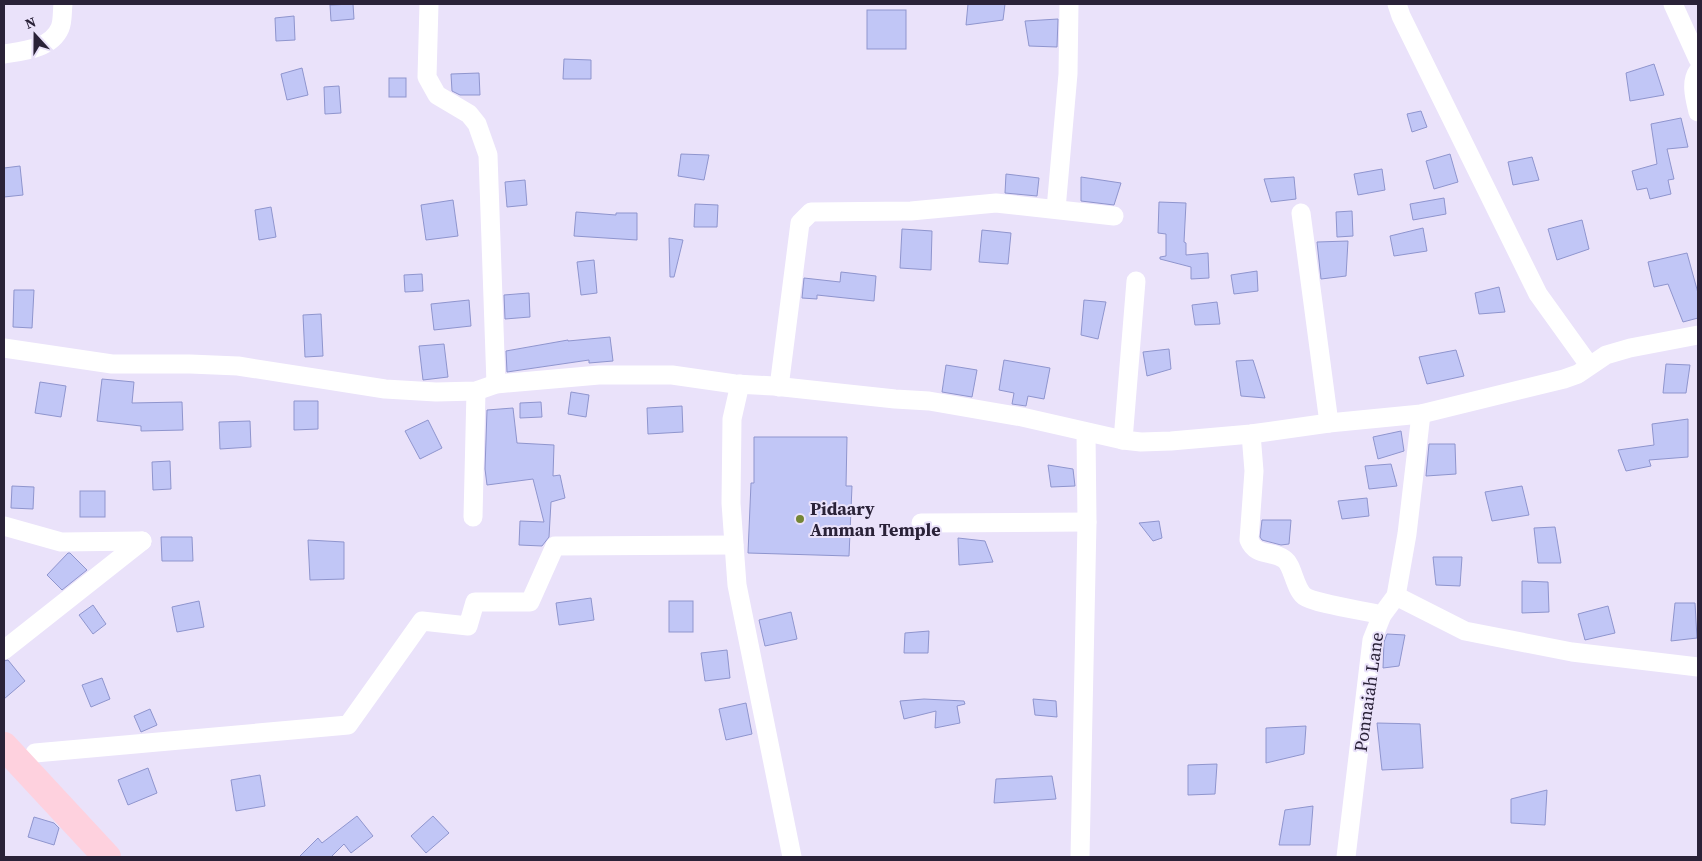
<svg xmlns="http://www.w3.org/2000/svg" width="1702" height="861" font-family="'Source Serif 4',serif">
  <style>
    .building { fill: #c1c6f6; stroke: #8f95ce }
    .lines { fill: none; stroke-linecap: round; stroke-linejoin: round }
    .minor { stroke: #fff; stroke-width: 19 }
    .primary { stroke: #fed1de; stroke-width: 28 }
    .poi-dot { fill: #758635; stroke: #eae2fa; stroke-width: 2 }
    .labels { text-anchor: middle; stroke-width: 4; stroke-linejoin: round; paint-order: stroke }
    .poi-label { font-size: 18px; font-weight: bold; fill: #2a2238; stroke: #eae2fa; text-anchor: start }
    .street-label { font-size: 18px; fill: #2a2238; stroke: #eae2fa }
  </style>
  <rect width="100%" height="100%" fill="#eae2fa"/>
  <g class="building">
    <path d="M353 4 354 19 331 21 330 5Z"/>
    <path d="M968 4H1005L1003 20 966 25Z"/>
    <rect x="867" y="10" width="39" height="39"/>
    <path d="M294 16 295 40 276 41 275 18Z"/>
    <path d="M1058 19 1057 47 1029 46 1025 21Z"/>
    <path d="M564 59 591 60V79H563Z"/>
    <path d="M1654 64 1664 95 1630 101 1626 73Z"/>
    <path d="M302 68 308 95 287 100 281 74Z"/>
    <path d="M479 73 480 95H460L452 91 451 74Z"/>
    <rect x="389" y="78" width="17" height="19"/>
    <path d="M339 86 341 113 325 114 324 87Z"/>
    <path d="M1421 111 1427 127 1412 132 1407 114Z"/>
    <path d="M1681 118 1688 147 1667 149 1674 179 1668 180 1671 194 1650 199 1647 188 1637 190 1632 171 1657 164 1651 124Z"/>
    <path d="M681 154 709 155 704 180 678 176Z"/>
    <path d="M1450 154 1458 182 1434 189 1426 161Z"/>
    <path d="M1532 157 1539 180 1513 185 1508 162Z"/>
    <path d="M20 166 23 195 4 197V168Z"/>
    <path d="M1382 169 1385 190 1358 195 1354 174Z"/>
    <path d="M1006 174 1039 178 1037 196 1005 193Z"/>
    <path d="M1081 177 1121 183 1114 205 1081 201Z"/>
    <path d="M1294 177 1296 199 1271 202 1264 179Z"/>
    <path d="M525 180 527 205 507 207 505 182Z"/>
    <path d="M1444 198 1446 214 1413 220 1410 204Z"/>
    <path d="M453 200 458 236 426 240 421 205Z"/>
    <path d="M1159 202 1186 203 1184 242 1186 243V255L1208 253 1209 278 1191 279V267L1160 259V257L1166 256V234L1158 233Z"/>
    <path d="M695 204 718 205 717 227H694Z"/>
    <path d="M271 207 276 237 259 240 255 210Z"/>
    <path d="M1352 211 1353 236 1337 237 1336 212Z"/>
    <path d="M576 212 616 215V213H637V240L574 236Z"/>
    <path d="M1582 220 1589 249 1557 260 1548 229Z"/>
    <path d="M1423 228 1427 251 1394 256 1390 236Z"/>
    <path d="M902 229 932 231 931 270 900 268Z"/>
    <path d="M982 230 1011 233 1008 264 979 262Z"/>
    <path d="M669 238 683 240 674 277H670Z"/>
    <path d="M1348 241 1346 276 1321 279 1317 242Z"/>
    <path d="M1687 253 1698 293V318L1683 322 1668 284 1654 287 1648 262Z"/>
    <path d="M594 260 597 293 581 295 577 262Z"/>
    <path d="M1257 271 1258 291 1234 294 1231 275Z"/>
    <path d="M841 272 876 276 874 301 817 295V299L802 298 804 278 840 282Z"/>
    <path d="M422 274 423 291 405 292 404 275Z"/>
    <path d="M1499 287 1505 312 1479 314 1475 293Z"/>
    <path d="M14 290H34L32 328 13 327Z"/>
    <path d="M529 293 530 317 505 319 504 295Z"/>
    <path d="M469 300 471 326 434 330 431 304Z"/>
    <path d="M1084 300 1106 302 1098 339 1081 335Z"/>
    <path d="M1217 302 1220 324 1195 325 1192 305Z"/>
    <path d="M321 314 323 356 305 357 303 315Z"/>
    <path d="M610 337 613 361 589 363V360L507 372 506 351 568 340V341Z"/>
    <path d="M444 344 448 377 423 380 419 346Z"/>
    <path d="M1169 349 1171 369 1147 376 1143 352Z"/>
    <path d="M1456 350 1464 376 1427 384 1419 357Z"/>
    <path d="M1004 360 1050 368 1044 399 1028 396 1026 406 1012 404 1014 393 999 390Z"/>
    <path d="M1253 360 1265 398 1241 396 1236 361Z"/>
    <path d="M1666 364 1690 365 1686 393H1663Z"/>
    <path d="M946 365 977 370 972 397 942 392Z"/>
    <path d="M102 379 134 382 132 403 182 402 183 430 141 431V426L97 421Z"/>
    <path d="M40 382 66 386 61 417 35 413Z"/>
    <path d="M571 392 589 395 586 417 568 414Z"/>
    <path d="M294 401H318V429L294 430Z"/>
    <path d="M541 402 542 417 520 418V403Z"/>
    <path d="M682 406 683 432 648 434 647 408Z"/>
    <path d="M513 408 517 443 554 445 553 476 560 475 565 498 551 502 549 537 542 546 519 545 520 521 544 522 533 479 487 485 485 469 487 410Z"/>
    <path d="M1688 419V457L1649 460 1651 466 1626 471 1618 450 1654 445 1652 424Z"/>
    <path d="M428 420 442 448 420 459 405 431Z"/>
    <path d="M250 421 251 447 220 449 219 422Z"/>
    <path d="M1401 431 1404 451 1378 459 1373 437Z"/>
    <path d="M754 437H847L846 486H852L849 556 748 553 751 483H754Z"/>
    <path d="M1429 444H1455L1456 474 1426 476Z"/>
    <path d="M170 461 171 489 153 490 152 462Z"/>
    <path d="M1391 464 1397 486 1369 489 1365 466Z"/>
    <path d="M1048 465 1073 469 1075 486 1051 487Z"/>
    <path d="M12 486 34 487 33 509 11 508Z"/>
    <path d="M1522 486 1529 515 1492 521 1485 492Z"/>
    <rect x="80" y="491" width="25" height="26"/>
    <path d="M1367 498 1369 516 1342 519 1338 501Z"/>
    <path d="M1262 520H1291L1289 544 1281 545 1262 540 1260 537Z"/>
    <path d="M1159 521 1162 538 1153 541 1139 523Z"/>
    <path d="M1555 527 1561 563H1538L1534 528Z"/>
    <path d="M161 537H192L193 561H162Z"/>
    <path d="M958 538 985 541 993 562 959 565Z"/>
    <path d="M308 540 344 542V579L310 580Z"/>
    <path d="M68 553H70L87 570 62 590 47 575Z"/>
    <path d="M1433 557H1462L1460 586 1436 585Z"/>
    <path d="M1522 581 1548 582 1549 612 1522 613Z"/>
    <path d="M591 598 594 620 559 625 556 603Z"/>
    <path d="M199 601 204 627 177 632 172 607Z"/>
    <rect x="669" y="601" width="24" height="31"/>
    <path d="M1675 603H1695L1697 638 1671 641Z"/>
    <path d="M93 605 106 624 93 634 79 615Z"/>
    <path d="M1608 606 1615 633 1585 640 1578 614Z"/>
    <path d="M791 612 797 639 765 646 759 620Z"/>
    <path d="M929 631 928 653H904L905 633Z"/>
    <path d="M1387 634 1405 635 1399 666 1383 668 1384 642Z"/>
    <path d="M727 650 730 678 705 681 701 653Z"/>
    <path d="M8 660 25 681 4 699V661Z"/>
    <path d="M102 678 110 699 91 707 82 685Z"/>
    <path d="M924 699 964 701 965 704 957 706 960 723 935 728 936 711 904 719 900 701Z"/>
    <path d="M1033 699 1056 701 1057 717 1035 715Z"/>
    <path d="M746 703 752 734 726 740 719 709Z"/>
    <path d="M150 709 157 725 141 732 134 716Z"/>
    <path d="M1377 723 1420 724 1423 768 1382 770Z"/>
    <path d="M1306 726 1304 754 1266 763V728Z"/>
    <path d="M1217 764 1215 794 1188 795V765Z"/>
    <path d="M148 768 157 793 128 805 118 780Z"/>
    <path d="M260 775 265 806 236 811 231 780Z"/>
    <path d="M1052 776 1056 799 994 803 996 779Z"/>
    <path d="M1547 790 1545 825 1511 823V799Z"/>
    <path d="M1313 806 1310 845H1279L1285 810Z"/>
    <path d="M357 816 373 836 351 853 344 844 331 857H299L318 838 322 843Z"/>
    <path d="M433 816 449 833 426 853 411 836Z"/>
    <path d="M34 817 54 823 59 828 54 845 28 837Z"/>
  </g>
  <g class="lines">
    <g class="minor">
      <path d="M429 4 427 77 437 95 469 114 477 124 488 155 496 384"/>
      <path d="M1397 4 1401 16 1538 294 1589 365"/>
      <path d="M1673 4 1698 59"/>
      <path d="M4 54C23 51 51 49 60 28 63 21 62 11 63 4"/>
      <path d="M1698 71C1690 82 1695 99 1698 112"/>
      <path d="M1056 209 1068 74 1069 4"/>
      <path d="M1301 213 1329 423"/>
      <path d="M4 348 112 364H190L238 366 385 389 436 392 476 391 496 384 599 375H672L735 384 774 386 895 399 929 401 1022 417 1123 440 1141 442 1171 441 1251 434 1329 423 1421 414 1564 379 1578 374 1606 355 1630 348 1698 335"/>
      <path d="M740 384 732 419 731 503 737 585 792 857"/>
      <path d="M779 387 800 223 811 212 911 211 996 203 1114 216"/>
      <path d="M1251 434 1254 471 1249 540C1256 557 1271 550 1284 559 1293 565 1294 587 1304 596 1315 604 1367 611 1382 615"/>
      <path d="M1123 440 1136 281"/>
      <path d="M473 517 476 391"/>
      <path d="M921 523 1087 522"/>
      <path d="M4 526 61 542 142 541"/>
      <path d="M1396 596 1465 631 1572 652 1698 667"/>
      <path d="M4 650 142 541"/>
      <path d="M35 753 348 725 422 621 468 626 475 602H530L555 546 734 545"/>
      <path d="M1080 857 1087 522 1086 432"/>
      <path d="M1346 857 1372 640 1382 615 1396 596 1407 534 1421 414"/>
    </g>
    <path class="primary" d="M4 746 107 857"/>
  </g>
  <circle class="poi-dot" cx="800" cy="519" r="5"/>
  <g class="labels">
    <g class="poi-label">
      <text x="810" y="515">Pidaary<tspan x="810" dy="21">Amman Temple</tspan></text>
    </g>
    <g class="street-label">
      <text transform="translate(1369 692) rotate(-82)" y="6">Ponnaiah Lane</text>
    </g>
  </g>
  <rect width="1702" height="861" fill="none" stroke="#2a2238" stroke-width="10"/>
  <g transform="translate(35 35) rotate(339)" stroke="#eae2fa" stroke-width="4" paint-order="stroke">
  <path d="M0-4L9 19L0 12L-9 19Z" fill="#2a2238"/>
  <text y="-8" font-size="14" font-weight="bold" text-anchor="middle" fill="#2a2238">N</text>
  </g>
</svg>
